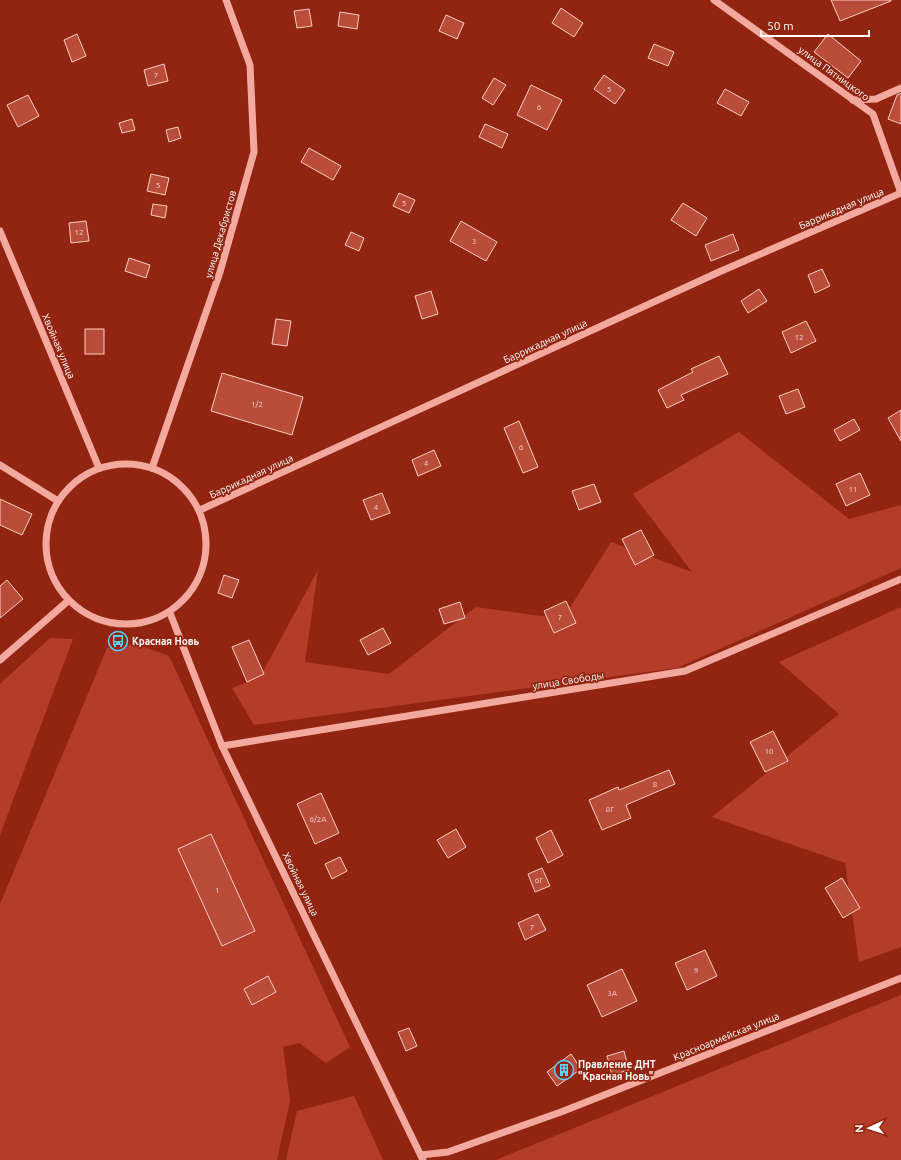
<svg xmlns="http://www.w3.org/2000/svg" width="901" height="1160" font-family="Ubuntu,sans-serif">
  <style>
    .green { fill: #b43d2a }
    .building { fill: #ba4c3a; stroke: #fdcdc5 }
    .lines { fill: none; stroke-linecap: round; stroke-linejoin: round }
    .minor { stroke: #f3a99e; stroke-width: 7 }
    .labels { text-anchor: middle; stroke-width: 3.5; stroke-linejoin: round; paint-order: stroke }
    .number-label { font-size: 8px; fill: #eed2ce }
    .street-label { font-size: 10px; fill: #fff; stroke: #922511 }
    .poi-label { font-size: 10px; font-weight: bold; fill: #fff; stroke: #922511; text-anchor: start }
  </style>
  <rect width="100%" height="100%" fill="#922511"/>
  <g class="green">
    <path d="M739 432 849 519 901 505V568L677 668 254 725 232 688 260 677 318 570 305 662 389 674 476 607 563 619 611 542 692 572 633 494Z"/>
    <path d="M901 607V947L859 962 845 863 712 817 839 714 779 662Z"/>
    <path d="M50 638 73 639 0 835V684Z"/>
    <path d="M136 644 169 656 350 1047 326 1063 299 1043 283 1047 290 1101 277 1160H0V904L107 648Z"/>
    <path d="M901 995V1160H496Z"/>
    <path d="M354 1096 383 1160H286L297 1111Z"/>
  </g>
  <g class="building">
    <path d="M831 0H891V1L840 21Z"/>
    <path d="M561 8 583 23 574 37 552 23Z"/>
    <path d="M309 9 312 26 297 28 294 11Z"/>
    <path d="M340 12 359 15 357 29 338 26Z"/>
    <path d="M446 15 464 23 457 39 439 31Z"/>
    <path d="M77 34 86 56 72 62 64 40Z"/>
    <path d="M828 34 861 61 848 78 814 52Z"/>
    <path d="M654 44 674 52 668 66 648 58Z"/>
    <path d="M164 64 168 81 148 86 144 70Z"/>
    <path d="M604 75 625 90 615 104 594 89Z"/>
    <path d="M494 78 506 85 493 105 482 98Z"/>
    <path d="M531 85 562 100 547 130 517 115Z"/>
    <path d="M725 89 749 102 741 116 717 103Z"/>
    <path d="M901 93V124L888 119 897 95Z"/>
    <path d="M28 95 39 116 18 127 7 105Z"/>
    <path d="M132 119 135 130 122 133 119 123Z"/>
    <path d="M485 124 508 134 502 148 479 137Z"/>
    <path d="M178 127 181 138 169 142 166 130Z"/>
    <path d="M309 148 341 166 333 180 301 162Z"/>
    <path d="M151 174 169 178 165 195 147 191Z"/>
    <path d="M399 193 415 200 409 213 393 206Z"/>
    <path d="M683 203 707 218 696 236 671 220Z"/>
    <path d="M153 204 167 206 165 218 151 215Z"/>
    <path d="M86 221 89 241 71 243 69 223Z"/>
    <path d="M461 221 497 242 486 261 450 241Z"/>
    <path d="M351 232 364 238 359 251 345 245Z"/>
    <path d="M733 234 739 250 711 261 705 245Z"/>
    <path d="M129 258 150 265 146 278 125 271Z"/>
    <path d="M822 269 830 286 815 293 808 275Z"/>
    <path d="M759 289 767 301 748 313 741 301Z"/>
    <path d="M431 291 438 314 422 319 415 296Z"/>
    <path d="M276 319 291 321 287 346 272 344Z"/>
    <path d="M806 321 816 341 791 353 782 332Z"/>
    <rect x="85" y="329" width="19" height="25"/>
    <path d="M719 356 728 374 681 395 684 400 667 408 658 390 693 372 691 369Z"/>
    <path d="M222 373 303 397 292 435 211 411Z"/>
    <path d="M798 389 805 407 786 414 779 396Z"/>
    <path d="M901 410V441L888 418Z"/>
    <path d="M854 419 860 430 840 441 834 430Z"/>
    <path d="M519 421 538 467 523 473 504 428Z"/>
    <path d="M434 450 441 466 418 476 412 460Z"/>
    <path d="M860 473 870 495 846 506 836 484Z"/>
    <path d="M594 484 601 502 579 510 572 491Z"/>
    <path d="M382 493 390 513 371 520 363 500Z"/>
    <path d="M0 499 32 514 22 535 0 525Z"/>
    <path d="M641 530 654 555 635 565 622 539Z"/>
    <path d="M224 575 239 580 232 598 218 593Z"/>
    <path d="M7 580 23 599 0 618V586Z"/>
    <path d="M566 601 576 623 554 633 544 611Z"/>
    <path d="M460 602 465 618 444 624 439 609Z"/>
    <path d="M383 628 391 643 368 655 360 640Z"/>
    <path d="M249 640 264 674 247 682 232 647Z"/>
    <path d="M773 731 788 761 765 772 750 742Z"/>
    <path d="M669 770 675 784 626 805 631 818 602 830 589 800 618 787 619 790Z"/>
    <path d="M321 793 339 833 315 844 297 804Z"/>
    <path d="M456 829 466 847 448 858 437 840Z"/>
    <path d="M551 830 563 855 548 863 536 838Z"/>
    <path d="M211 834 255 931 222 946 178 849Z"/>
    <path d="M340 857 347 871 332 879 325 864Z"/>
    <path d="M542 868 550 886 535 892 528 874Z"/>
    <path d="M842 878 860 908 843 918 825 888Z"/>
    <path d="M538 914 546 930 525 940 518 923Z"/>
    <path d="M705 950 717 976 687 990 675 963Z"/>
    <path d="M622 969 637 1001 602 1017 587 985Z"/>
    <path d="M268 976 276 992 252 1005 244 989Z"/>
    <path d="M409 1028 417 1046 406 1051 398 1032Z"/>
    <path d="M624 1051 629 1070 612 1075 607 1056Z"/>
    <path d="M571 1054 581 1069 557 1086 547 1072Z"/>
  </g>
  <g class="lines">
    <g class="minor">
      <path d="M714 0 873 114 901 193"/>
      <path d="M853 100 876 99 901 88"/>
      <path d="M0 231 99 468"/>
      <circle cx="126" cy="544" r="80"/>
      <path d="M0 465 58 501"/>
      <path d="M152 468 220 272 254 152 250 65 226 0"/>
      <path d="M200 510 719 272 901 193"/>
      <path d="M170 613 222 746 423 1160"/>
      <path d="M0 660 68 601"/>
      <path d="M222 746 685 671 901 579"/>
      <path d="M421 1155 448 1152 561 1112 901 978"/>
    </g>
  </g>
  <defs>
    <symbol id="bus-ring" viewBox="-11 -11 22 22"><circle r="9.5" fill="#922511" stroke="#5fcfff" stroke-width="1.5"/><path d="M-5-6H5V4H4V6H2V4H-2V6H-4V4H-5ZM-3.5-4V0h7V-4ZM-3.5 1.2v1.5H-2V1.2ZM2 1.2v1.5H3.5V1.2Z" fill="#5fcfff"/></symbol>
    <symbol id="building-ring" viewBox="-11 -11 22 22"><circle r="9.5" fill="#922511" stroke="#5fcfff" stroke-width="1.5"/><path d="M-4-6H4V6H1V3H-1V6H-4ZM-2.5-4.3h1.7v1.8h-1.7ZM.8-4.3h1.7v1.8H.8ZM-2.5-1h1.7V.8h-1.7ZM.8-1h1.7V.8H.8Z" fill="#5fcfff"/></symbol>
  </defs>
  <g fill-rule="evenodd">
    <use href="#bus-ring" x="107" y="630" width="22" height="22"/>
    <use href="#building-ring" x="553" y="1059" width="22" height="22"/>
  </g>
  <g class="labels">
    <g class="number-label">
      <text x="156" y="78">7</text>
      <text x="609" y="92">5</text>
      <text x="539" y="110">6</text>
      <text x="158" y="188">5</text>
      <text x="404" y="206">5</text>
      <text x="79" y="235">12</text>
      <text x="474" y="244">3</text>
      <text x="799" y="340">12</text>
      <text x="257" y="407">1/2</text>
      <text x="521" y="450">6</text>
      <text x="426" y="466">4</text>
      <text x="853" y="492">11</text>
      <text x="376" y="510">4</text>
      <text x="560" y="620">7</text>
      <text x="769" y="754">10</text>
      <text x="655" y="787">8</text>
      <text x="610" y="812">8Г</text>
      <text x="318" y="822">6/2А</text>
      <text x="539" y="883">6Г</text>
      <text x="217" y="893">1</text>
      <text x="532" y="930">7</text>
      <text x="696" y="973">9</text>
      <text x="612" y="996">3А</text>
    </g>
    <g class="street-label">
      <text transform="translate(834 73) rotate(36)" y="4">улица Пятницкого</text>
      <text transform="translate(841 208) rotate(-23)" y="4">Баррикадная улица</text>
      <text transform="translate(220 234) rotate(-74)" y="4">улица Декабристов</text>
      <text transform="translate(545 341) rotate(-25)" y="4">Баррикадная улица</text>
      <text transform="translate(59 346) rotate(67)" y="4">Хвойная улица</text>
      <text transform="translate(251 476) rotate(-25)" y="4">Баррикадная улица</text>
      <text transform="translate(568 680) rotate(-9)" y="4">улица Свободы</text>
      <text transform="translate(301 884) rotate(64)" y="4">Хвойная улица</text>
      <text transform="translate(726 1036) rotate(-22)" y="4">Красноармейская улица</text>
    </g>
    <g class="poi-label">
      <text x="132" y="645">Красная Новь</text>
      <text x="578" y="1068">Правление ДНТ<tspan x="578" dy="12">"Красная Новь"</tspan></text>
    </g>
  </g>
  <g transform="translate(869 1128) rotate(267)" stroke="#922511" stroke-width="3" paint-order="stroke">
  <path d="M0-3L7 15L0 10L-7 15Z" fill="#ffffff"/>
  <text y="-6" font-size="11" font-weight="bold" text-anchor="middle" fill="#ffffff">N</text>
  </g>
  <path d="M761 30v6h108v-6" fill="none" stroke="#ffffff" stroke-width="2"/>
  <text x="767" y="30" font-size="12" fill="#ffffff" stroke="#922511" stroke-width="3" paint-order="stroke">50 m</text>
</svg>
